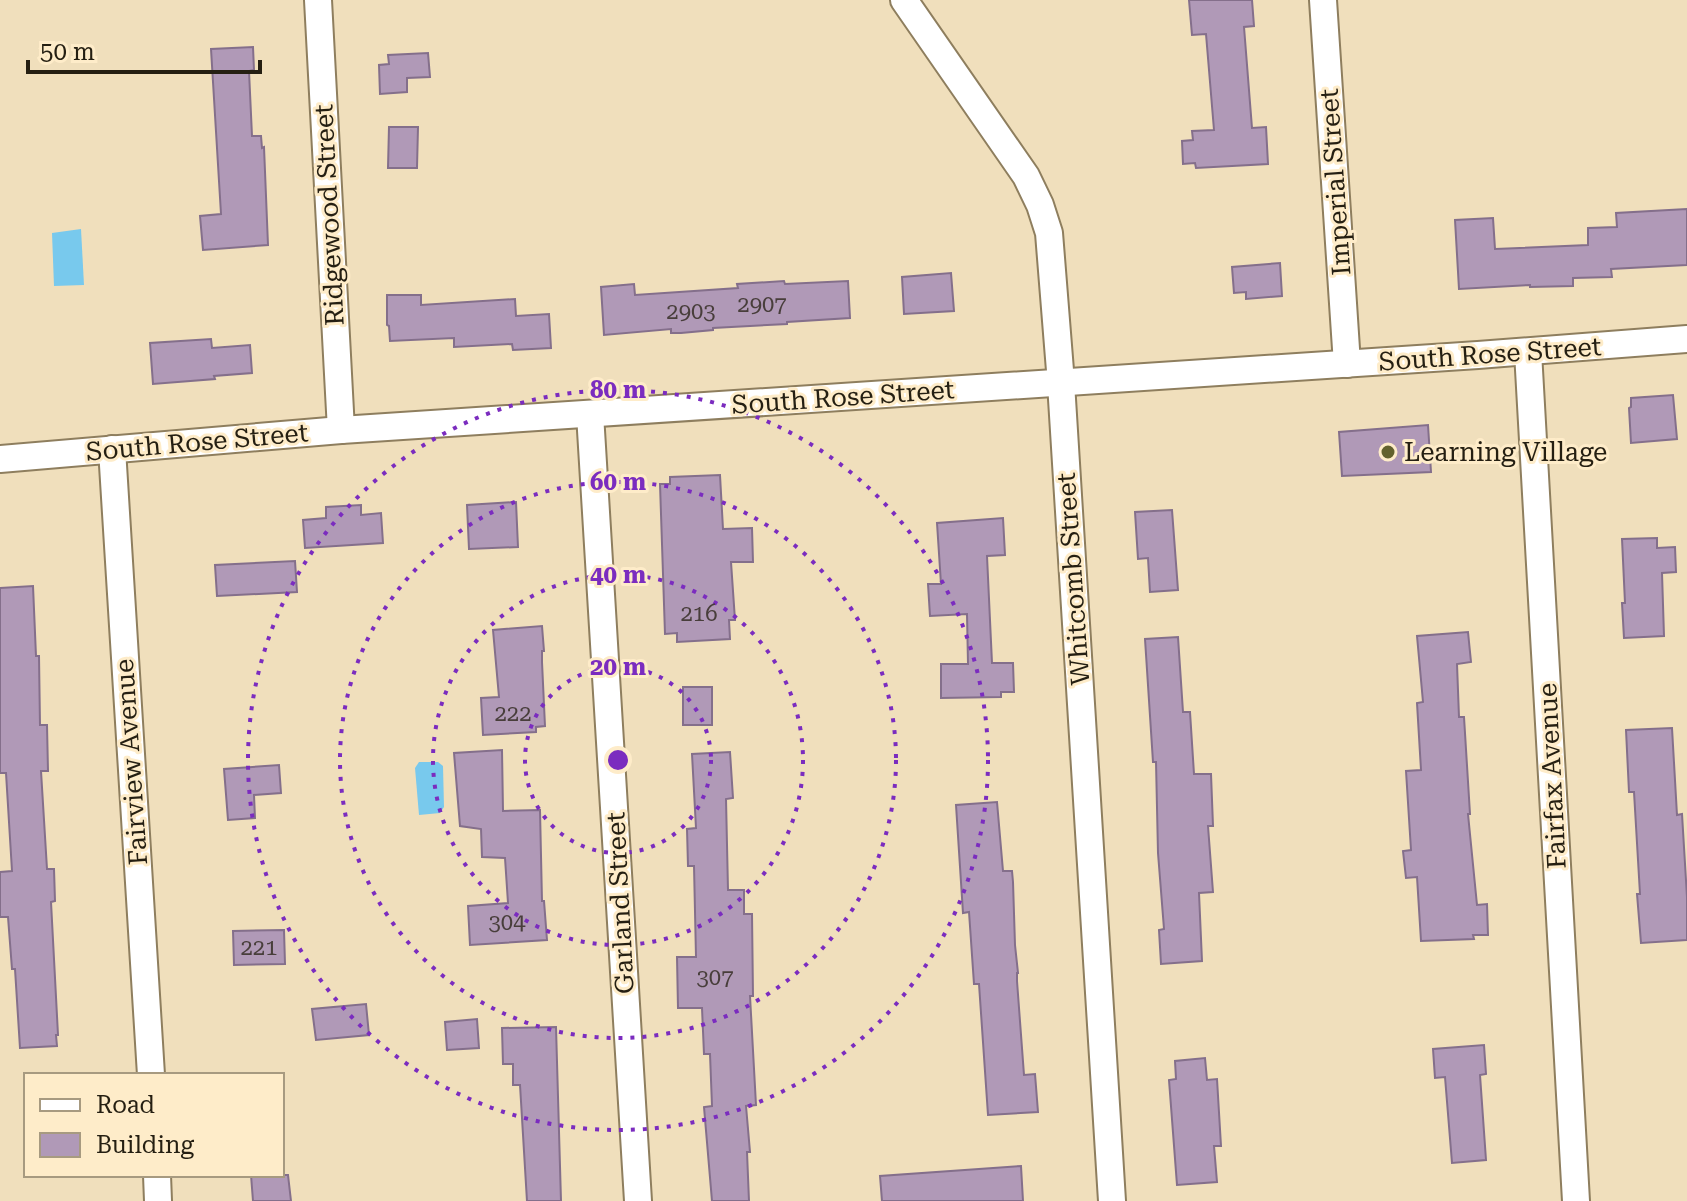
<svg xmlns="http://www.w3.org/2000/svg" width="1687" height="1201" font-family="'Roboto Serif',serif">
  <style>
    .water { fill: #78c9ed }
    .building { fill: #b099b7; stroke: #846f8b; stroke-width: 2 }
    .lines { fill: none; stroke-linecap: round; stroke-linejoin: round }
    .street-casing { stroke: #8e7e5e; stroke-width: 30 }
    .street { stroke: #fff; stroke-width: 26 }
    .ring { fill: none; stroke: #7b2cbf; stroke-width: 4; stroke-dasharray: 4 8 }
    .poi-dot { fill: #62612d; stroke: #feecc9; stroke-width: 3 }
    .labels { text-anchor: middle; stroke-width: 6; stroke-linejoin: round; paint-order: stroke }
    .number-label { font-size: 22px; fill: #483e3b }
    .street-label { font-size: 26px; fill: #251f12; stroke: #feecc9 }
    .poi-label { font-size: 26px; fill: #251f12; stroke: #feecc9; text-anchor: start }
    .centre { fill: #7b2cbf; stroke: #feecc9; stroke-width: 4 }
    .ring-label { font-size: 24px; text-anchor: middle; font-weight: bold; fill: #7b2cbf; stroke: #feecc9; stroke-width: 6; stroke-linejoin: round; paint-order: stroke }
  </style>
  <rect width="100%" height="100%" fill="#f0dfbc"/>
  <g class="water">
    <path d="M81 229 84 285 54 286 52 233Z"/>
    <path d="M419 762H438L443 766 444 807 440 813 419 815 415 768Z"/>
  </g>
  <g class="building">
    <path d="M1189 0H1252L1254 26 1244 27 1252 128 1266 127 1268 164 1196 168 1195 163 1183 164 1182 141 1193 140 1192 131 1214 130 1206 34 1192 35Z"/>
    <path d="M253 47 254 70 249 71 252 136H261L262 148 264 147 268 245 203 250 200 216 221 214 211 49Z"/>
    <path d="M428 53 430 77 407 78V92L380 94 379 65 389 64 388 55Z"/>
    <path d="M389 127H418L417 168H388Z"/>
    <path d="M1687 209V265L1611 269 1612 277 1573 278V286L1530 287V285L1459 289 1455 220 1493 218 1495 249 1588 245V228L1617 227 1616 213Z"/>
    <path d="M1280 263 1282 296 1246 299V292L1234 293 1232 267Z"/>
    <path d="M951 273 954 311 904 314 902 277Z"/>
    <path d="M784 281 785 284 848 281 850 318 787 322V324L713 328V330L681 333H671V329L604 335 601 287 634 284 635 295 738 288 737 284Z"/>
    <path d="M387 295H421V305L515 299 516 316 549 314 551 348 513 350 512 344 454 347V338L390 341 389 326 387 325Z"/>
    <path d="M211 339 212 348 250 345 252 373 214 376 215 379 153 384 150 343Z"/>
    <path d="M1673 395 1677 439 1631 443 1629 408 1631 407V398Z"/>
    <path d="M1428 425 1431 472 1342 476 1339 432Z"/>
    <path d="M720 475 723 529 752 528 753 562H731L735 620H729L730 639 677 642V633L665 634 660 484H670V477Z"/>
    <path d="M516 502 518 547 469 549 467 505Z"/>
    <path d="M361 505V515L381 513 383 543 305 548 303 520 326 518V507Z"/>
    <path d="M1172 510 1178 590 1150 592 1148 558 1138 559 1135 512Z"/>
    <path d="M1003 518 1005 555 987 556 992 663H1013L1014 692H1001V697L941 698V664H968L967 614 930 616 928 584H941L937 523Z"/>
    <path d="M1657 538V548L1675 547 1676 572 1662 573 1664 636 1624 638 1622 603H1625L1622 539Z"/>
    <path d="M295 561 297 592 217 596 215 565Z"/>
    <path d="M33 586 36 656H39L40 725H47L48 771H41L47 869H54L55 901 51 902 58 1035H56L57 1046 20 1048 15 969H12L8 917H0V872L12 871 6 773H0V588Z"/>
    <path d="M542 626 544 651H542V662L545 726 536 727V732L483 735 481 698 499 697 493 630Z"/>
    <path d="M1468 632 1471 662 1457 664 1459 717H1464L1470 814H1468L1477 905 1487 904 1488 935H1473L1474 939 1421 941 1417 877 1406 878 1403 851 1411 850 1406 771 1421 770 1417 703 1423 702 1417 636Z"/>
    <path d="M1178 637 1183 712H1190L1194 774H1211L1213 826H1208L1213 892 1199 893 1202 961 1161 964 1159 930 1164 929 1158 853 1156 762H1153L1145 639Z"/>
    <rect x="683" y="687" width="29" height="38"/>
    <path d="M1672 728 1677 815 1682 814 1687 897V940L1641 943 1637 894H1640L1634 792H1629L1626 730Z"/>
    <path d="M502 750 503 811 540 810 542 901H544L547 940 470 945 468 906 508 903 505 858 482 857 481 829 460 826 454 753Z"/>
    <path d="M730 752 733 798 726 799 728 890H744V914H752L753 996H750L756 1105 746 1106 750 1152H747L749 1201H712L704 1107 712 1106 710 1054H704L702 1008H678L677 957H696L694 866H688L687 829 696 828 692 754Z"/>
    <path d="M279 765 281 793 254 795 255 818 228 820 224 769Z"/>
    <path d="M997 802 1003 871H1012L1013 882 1015 945 1018 973H1017V981L1024 1075 1035 1074 1038 1112 988 1115 979 984H974L969 912 963 913 956 805Z"/>
    <path d="M284 930 285 964 234 965 233 931Z"/>
    <path d="M366 1004 369 1035 316 1040 312 1009Z"/>
    <path d="M477 1019 479 1048 447 1050 445 1022Z"/>
    <path d="M556 1027 561 1201H527L520 1085H513V1064H503L502 1028Z"/>
    <path d="M1484 1045 1486 1074 1480 1075 1486 1160 1452 1163 1445 1077 1435 1078 1433 1049Z"/>
    <path d="M1205 1058 1207 1080 1217 1079 1221 1146H1214L1217 1182 1177 1185 1169 1080 1176 1079 1175 1061Z"/>
    <path d="M1021 1166 1023 1201H882L880 1176Z"/>
    <path d="M251 1175H288L291 1201H253Z"/>
  </g>
  <g class="lines">
    <defs>
      <g id="street">
        <path d="M318 0 341 430"/>
        <path d="M904 0 1026 176 1040 205 1049 233 1061 383 1112 1201"/>
        <path d="M1323 0 1347 364"/>
        <path d="M1528 352 1576 1201"/>
        <path d="M590 414 638 1201"/>
        <path d="M112 449 151 1075"/>
        <path d="M0 459 341 430 1478 355 1687 339"/>
        <path d="M157 1175 158 1201"/>
      </g>
    </defs>
    <use href="#street" class="street-casing"/>
    <use href="#street" class="street"/>
  </g>
  <g class="ring">
    <circle cx="618" cy="760" r="93"/>
    <circle cx="618" cy="760" r="185"/>
    <circle cx="618" cy="760" r="278"/>
    <circle cx="618" cy="760" r="370"/>
  </g>
  <circle class="poi-dot" cx="1388" cy="452" r="8"/>
  <g class="labels">
    <g class="number-label">
      <text x="762" y="312">2907</text>
      <text x="691" y="319">2903</text>
      <text x="699" y="621">216</text>
      <text x="513" y="721">222</text>
      <text x="507" y="930">304</text>
      <text x="259" y="955">221</text>
      <text x="715" y="985">307</text>
    </g>
    <g class="street-label">
      <text transform="translate(1335 182) rotate(-94)" y="9">Imperial Street</text>
      <text transform="translate(329 215) rotate(-93)" y="9">Ridgewood Street</text>
      <text transform="translate(1490 354) rotate(-4)" y="9">South Rose Street</text>
      <text transform="translate(843 397) rotate(-4)" y="9">South Rose Street</text>
      <text transform="translate(197 442) rotate(-5)" y="9">South Rose Street</text>
      <text transform="translate(1073 579) rotate(-94)" y="9">Whitcomb Street</text>
      <text transform="translate(131 762) rotate(-94)" y="9">Fairview Avenue</text>
      <text transform="translate(1552 776) rotate(-93)" y="9">Fairfax Avenue</text>
      <text transform="translate(620 903) rotate(-93)" y="9">Garland Street</text>
    </g>
    <g class="poi-label">
      <text x="1404" y="461">Learning Village</text>
    </g>
  </g>
  <circle cx="618" cy="760" r="12" class="centre"/>
  <g class="ring-label">
    <text x="618" y="398">80 m</text>
    <text x="618" y="490">60 m</text>
    <text x="618" y="583">40 m</text>
    <text x="618" y="675">20 m</text>
  </g>
  <rect x="24" y="1073" width="260" height="104" fill="#feecc9" stroke="#a79a80" stroke-width="2"/>
  <rect x="40" y="1099" width="40" height="12" fill="#ffffff" stroke="#a79a80" stroke-width="2"/>
  <text x="96" y="1113" font-size="24" fill="#251f12">Road</text>
  <rect x="40" y="1133" width="40" height="24" fill="#b099b7" stroke="#a79a80" stroke-width="2"/>
  <text x="96" y="1153" font-size="24" fill="#251f12">Building</text>
  <path d="M28 60v12h232v-12" fill="none" stroke="#251f12" stroke-width="4"/>
  <text x="40" y="60" font-size="24" fill="#251f12" stroke="#feecc9" stroke-width="6" paint-order="stroke">50 m</text>
</svg>
